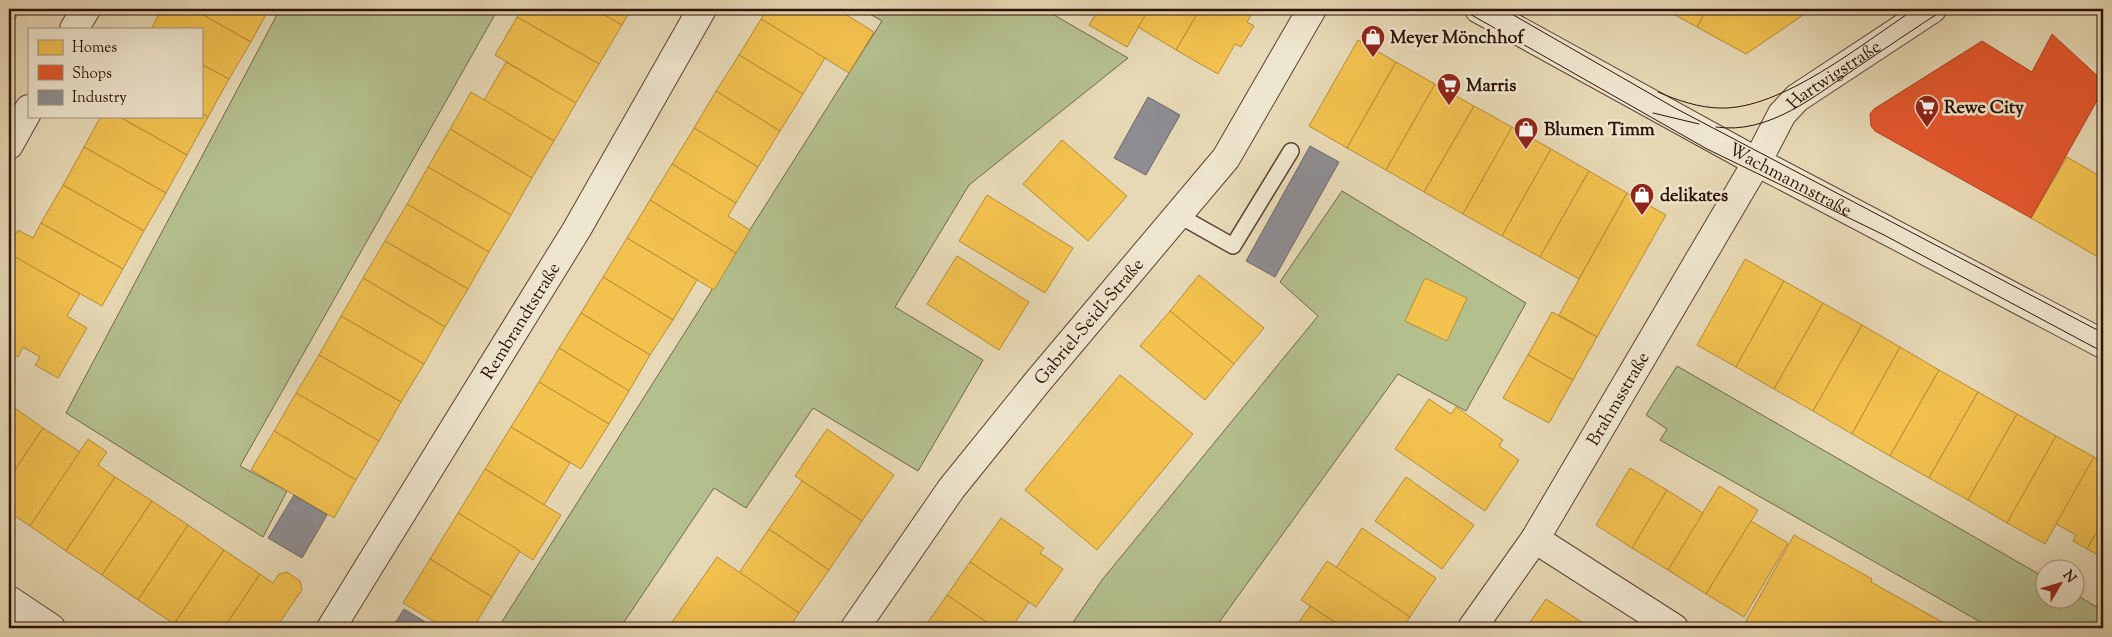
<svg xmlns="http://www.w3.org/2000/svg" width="2112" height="637" font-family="'Sorts Mill Goudy',serif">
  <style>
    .green { fill: #b4bf8e; stroke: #70684a }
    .homes { fill: #f2c14e; stroke: #b78c38 }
    .shops { fill: #e4572e; stroke: #ad4222 }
    .industry { fill: #8d8d92; stroke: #706868 }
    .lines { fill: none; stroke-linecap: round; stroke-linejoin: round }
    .lane-casing { stroke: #5b4332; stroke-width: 18 }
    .street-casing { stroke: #5b4332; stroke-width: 30 }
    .lane { stroke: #efe6cf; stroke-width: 15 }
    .street { stroke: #efe6cf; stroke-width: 28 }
    .tram { stroke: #2c1106; stroke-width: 1 }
    .labels { text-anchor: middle; stroke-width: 5; stroke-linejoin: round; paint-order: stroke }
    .poi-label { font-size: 18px; font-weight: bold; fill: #2c1106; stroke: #efe6cf; text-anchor: start }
    .street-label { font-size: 18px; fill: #2c1106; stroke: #efe6cf }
  </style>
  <rect width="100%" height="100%" fill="#e7d9b5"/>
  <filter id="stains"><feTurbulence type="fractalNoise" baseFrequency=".004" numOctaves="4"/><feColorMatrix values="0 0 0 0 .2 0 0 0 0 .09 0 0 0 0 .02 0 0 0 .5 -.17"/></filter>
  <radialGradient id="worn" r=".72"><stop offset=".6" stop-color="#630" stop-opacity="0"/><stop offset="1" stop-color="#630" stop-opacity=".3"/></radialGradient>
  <g class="green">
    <path d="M280 9H498L240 466 287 491 263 537 66 413Z"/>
    <path d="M861 9H1044L1128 58 969 185 895 307 983 360 918 471 813 408 746 508 714 488 620 628H498L882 21Z"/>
    <path d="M1342 191 1526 303 1466 411 1398 374 1215 628H1069L1102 580 1318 316 1280 282Z"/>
    <path d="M1677 366 2044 577V600H2074L2075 594 2103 611V628H1991L1660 440 1667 429 1646 415Z"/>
  </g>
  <g class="homes">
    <path d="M9 9H21L10 28H9Z"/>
    <path d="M162 9H193L251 42 229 79 201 64V29H151Z"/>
    <path d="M193 9H269L251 42Z"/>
    <path d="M522 9H594L622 25 599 64 517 17Z"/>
    <path d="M594 9H631L622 25Z"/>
    <path d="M767 9H837L874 32 849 73 761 19Z"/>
    <path d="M1099 9H1149L1127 47 1089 25Z"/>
    <path d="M1149 9H1200L1176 50 1138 27Z"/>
    <path d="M1200 9H1255L1247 22 1254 26 1241 47 1235 44 1218 74 1176 50Z"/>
    <path d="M1664 9H1707L1697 27Z"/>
    <path d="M1707 9H1812L1746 54 1697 27Z"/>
    <path d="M517 17 599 64 576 103 495 55Z"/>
    <path d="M761 19 825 58 803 94 739 55Z"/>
    <path d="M1358 40 1396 62 1347 148 1309 126Z"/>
    <path d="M739 55 803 94 780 131 716 91Z"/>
    <path d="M506 62 576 103 554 141 484 100Z"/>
    <path d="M1396 62 1435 84 1386 170 1347 148Z"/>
    <path d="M201 64 229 79 208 117 201 113Z"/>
    <path d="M1435 84 1474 106 1424 192 1386 170Z"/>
    <path d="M716 91 780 131 758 167 694 128Z"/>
    <path d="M471 92 554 141 532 178 450 129Z"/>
    <path d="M1474 106 1512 127 1463 214 1424 192Z"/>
    <path d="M201 113 208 117 187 155 118 116H201Z"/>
    <path d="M101 116H118L187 155 166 193 84 147Z"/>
    <path d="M1512 127 1551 149 1502 236 1463 214Z"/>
    <path d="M694 128 758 167 736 203 672 164Z"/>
    <path d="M450 129 532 178 511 215 428 167Z"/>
    <path d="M1062 140 1127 196 1088 241 1023 184Z"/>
    <path d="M84 147 166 193 144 231 63 185Z"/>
    <path d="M1551 149 1589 171 1540 257 1502 236Z"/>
    <path d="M2067 157 2103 178V260L2031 218Z"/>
    <path d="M672 164 736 203 728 216 750 230 736 253 650 200Z"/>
    <path d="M428 167 511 215 489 252 407 204Z"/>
    <path d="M1589 171 1627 193 1579 279 1540 257Z"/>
    <path d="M63 185 144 231 123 269 41 223Z"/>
    <path d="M1627 193 1666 215 1597 337 1559 315Z"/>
    <path d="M987 195 1073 248 1045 293 959 241Z"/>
    <path d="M650 200 736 253 714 290 627 238Z"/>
    <path d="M407 204 489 252 468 289 385 241Z"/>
    <path d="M41 223 123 269 102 306 9 254V246L18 230 33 238Z"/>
    <path d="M627 238 697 280 673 320 603 277Z"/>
    <path d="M385 241 468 289 445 327 363 278Z"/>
    <path d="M12 255 80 294 67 316 87 328 58 378 35 365 40 357 23 347 18 357 9 352V260Z"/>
    <path d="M957 256 1029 302 999 350 927 304Z"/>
    <path d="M1745 259 1784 281 1736 367 1697 345Z"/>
    <path d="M1199 275 1264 328 1234 364 1170 311Z"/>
    <path d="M603 277 673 320 650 355 581 313Z"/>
    <path d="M363 278 445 327 424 364 341 316Z"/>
    <path d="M1425 278 1467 298 1447 341 1405 321Z"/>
    <path d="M1784 281 1823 303 1774 389 1736 367Z"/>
    <path d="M1823 303 1862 325 1813 411 1774 389Z"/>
    <path d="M1170 311 1234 364 1205 400 1140 346Z"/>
    <path d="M1552 312 1597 337 1573 380 1528 355Z"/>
    <path d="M581 313 650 355 629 391 559 348Z"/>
    <path d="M341 316 424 364 401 402 319 355Z"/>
    <path d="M1862 325 1900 347 1852 434 1813 411Z"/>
    <path d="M1900 347 1939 370 1890 456 1852 434Z"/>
    <path d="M559 348 629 391 609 424 539 382Z"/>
    <path d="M319 355 401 402 379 441 296 393Z"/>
    <path d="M1528 355 1573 380 1549 423 1503 398Z"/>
    <path d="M1939 370 1978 392 1929 478 1890 456Z"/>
    <path d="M1120 375 1193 434 1097 550 1025 490Z"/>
    <path d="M539 382 609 424 581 469 511 427Z"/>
    <path d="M1978 392 2017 414 1968 500 1929 478Z"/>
    <path d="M296 393 379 441 356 480 274 431Z"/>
    <path d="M1429 399 1451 414 1456 407 1503 440 1499 446 1519 460 1485 511 1395 449Z"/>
    <path d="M9 404 43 428 9 479Z"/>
    <path d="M2017 414 2056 436 2007 523 1968 500Z"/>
    <path d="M511 427 570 463 544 505 485 469Z"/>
    <path d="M43 428 80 452 30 526 9 512V479Z"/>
    <path d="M827 429 894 475 862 521 795 476Z"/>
    <path d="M274 431 356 480 334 518 251 470Z"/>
    <path d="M2056 436 2094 457 2045 544 2007 523Z"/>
    <path d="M88 439 107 452 98 465 115 477 66 551 30 526Z"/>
    <path d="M2094 457 2103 463V521L2087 549 2073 541 2076 535 2056 524Z"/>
    <path d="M1630 468 1667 490 1632 548 1596 525Z"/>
    <path d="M485 469 561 515 533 560 458 513Z"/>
    <path d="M115 477 152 501 102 575 66 551Z"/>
    <path d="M1406 477 1474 525 1442 569 1375 521Z"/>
    <path d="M802 481 862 521 829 570 769 529Z"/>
    <path d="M1719 486 1758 510 1706 594 1668 570Z"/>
    <path d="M1667 490 1703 513 1668 570 1632 548Z"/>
    <path d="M152 501 188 525 138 600 102 575Z"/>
    <path d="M458 513 520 551 492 597 430 559Z"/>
    <path d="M1001 518 1044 548 1040 553 1063 569 1036 607 970 562Z"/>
    <path d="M1751 521 1788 543 1744 617 1706 594Z"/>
    <path d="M2103 521V558L2087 549Z"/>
    <path d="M188 525 224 550 174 624 138 600Z"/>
    <path d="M1362 528 1436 578 1410 617 1336 568Z"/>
    <path d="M769 529 829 570 799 613 739 573Z"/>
    <path d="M1794 535 1872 579 1871 582 1953 628H1759L1746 621Z"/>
    <path d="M224 550 260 574 224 628H180L174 624Z"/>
    <path d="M717 557 799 613 789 628H668Z"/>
    <path d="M430 559 492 597 473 628H445L403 603Z"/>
    <path d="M1327 561 1410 617 1403 628H1344L1301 600Z"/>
    <path d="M970 562 1029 602 1011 628H995L947 595Z"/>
    <path d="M287 572 300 581 302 590 276 628H224L260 574 273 583 279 574Z"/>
    <path d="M947 595 995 628H924Z"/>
    <path d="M1546 599 1591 628H1526Z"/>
    <path d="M1310 606 1344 628H1295Z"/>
  </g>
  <path class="shops" d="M2052 34 2103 81V90L2031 218 1875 131 1871 126 1870 114 1874 109 1982 41 2032 72Z"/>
  <g class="industry">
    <path d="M1148 97 1180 115 1146 175 1114 158Z"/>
    <path d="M1310 146 1339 162 1275 277 1246 261Z"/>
    <path d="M294 495 327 515 302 558 268 538Z"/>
    <path d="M404 609 435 628H392Z"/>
  </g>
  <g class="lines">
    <defs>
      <path id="lane" d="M1178 215 1233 246 1291 151"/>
      <g id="street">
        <path id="s1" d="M1479 9 1757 162 2103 344"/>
        <path d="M74 29 86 9"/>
        <path d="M9 145 29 109"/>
        <path d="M1535 539 1674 628"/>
        <path d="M9 600 51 628"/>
        <path id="s2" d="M331 628 577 229 702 9"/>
        <path id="s3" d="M855 628 951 489 1039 380 1226 158 1312 9"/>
        <path id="s4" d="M1472 628 1535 539 1757 162 1782 114 1797 98 1932 9"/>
      </g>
    </defs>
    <use href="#lane" class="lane-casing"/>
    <use href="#street" class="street-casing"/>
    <use href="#lane" class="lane"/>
    <use href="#street" class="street"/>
    <g class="tram">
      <path d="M1461 9 1707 149 1884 235 2103 352"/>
      <path d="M1503 9 1675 108 2103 333"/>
      <path d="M1658 92C1676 100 1700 108 1720 108 1782 110 1864 42 1915 9"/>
      <path d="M1653 113 1699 124"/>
      <path d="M1716 127C1769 135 1816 95 1856 68 1886 48 1915 28 1945 9"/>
    </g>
  </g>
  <defs>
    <symbol id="shop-pin" viewBox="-11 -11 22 30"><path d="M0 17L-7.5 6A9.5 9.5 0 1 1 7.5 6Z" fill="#8f2418" stroke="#efe6cf"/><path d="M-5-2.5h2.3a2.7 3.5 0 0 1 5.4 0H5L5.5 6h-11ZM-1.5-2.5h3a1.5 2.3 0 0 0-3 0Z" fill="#fff"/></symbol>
    <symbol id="supermarket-pin" viewBox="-11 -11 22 30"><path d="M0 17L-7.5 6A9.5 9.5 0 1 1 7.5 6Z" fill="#8f2418" stroke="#efe6cf"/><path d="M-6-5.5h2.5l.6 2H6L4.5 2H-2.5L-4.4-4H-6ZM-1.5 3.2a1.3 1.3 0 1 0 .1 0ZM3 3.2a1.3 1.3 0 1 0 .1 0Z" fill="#fff"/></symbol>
  </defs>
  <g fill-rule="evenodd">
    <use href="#shop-pin" x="1359" y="23" width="28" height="38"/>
    <use href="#supermarket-pin" x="1435" y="71" width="28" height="38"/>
    <use href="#supermarket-pin" x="1913" y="93" width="28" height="38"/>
    <use href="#shop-pin" x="1512" y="115" width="28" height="38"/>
    <use href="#shop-pin" x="1628" y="181" width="28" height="38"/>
  </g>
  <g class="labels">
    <g class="poi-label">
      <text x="1390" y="43">Meyer Mönchhof</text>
      <text x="1466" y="91">Marris</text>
      <text x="1944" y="113">Rewe City</text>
      <text x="1544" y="135">Blumen Timm</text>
      <text x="1660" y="201">delikates</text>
    </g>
    <g class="street-label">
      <text dy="6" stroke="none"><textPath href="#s4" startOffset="666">Hartwigstraße</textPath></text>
      <text dy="6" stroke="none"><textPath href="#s1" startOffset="355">Wachmannstraße</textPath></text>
      <text dy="6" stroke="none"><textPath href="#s2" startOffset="361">Rembrandtstraße</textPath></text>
      <text dy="6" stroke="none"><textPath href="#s3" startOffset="386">Gabriel-Seidl-Straße</textPath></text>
      <text dy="6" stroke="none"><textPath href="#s4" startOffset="272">Brahmsstraße</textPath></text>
    </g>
  </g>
  <rect width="2112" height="637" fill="none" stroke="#e7d9b5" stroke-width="30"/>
  <rect x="10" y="10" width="2092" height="617" fill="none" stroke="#2c1106" stroke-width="2.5"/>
  <rect x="15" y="15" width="2082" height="607" fill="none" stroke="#2c1106"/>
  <rect x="28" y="28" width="175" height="90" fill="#efe6cf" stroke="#a1917f"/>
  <rect x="38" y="40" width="25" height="15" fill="#f2c14e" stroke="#a1917f"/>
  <text x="72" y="52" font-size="15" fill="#2c1106">Homes</text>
  <rect x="38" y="65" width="25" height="15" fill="#e4572e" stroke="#a1917f"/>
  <text x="72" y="78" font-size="15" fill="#2c1106">Shops</text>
  <rect x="38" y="90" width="25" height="15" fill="#8d8d92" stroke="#a1917f"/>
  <text x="72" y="102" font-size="15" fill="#2c1106">Industry</text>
  <g transform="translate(2060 584) rotate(52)"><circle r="24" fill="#efe6cf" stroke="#a1917f"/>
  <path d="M0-4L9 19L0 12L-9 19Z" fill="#8f2418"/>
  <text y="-8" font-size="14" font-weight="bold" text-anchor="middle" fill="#2c1106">N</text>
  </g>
  <rect width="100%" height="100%" filter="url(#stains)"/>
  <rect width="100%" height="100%" fill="url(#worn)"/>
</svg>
